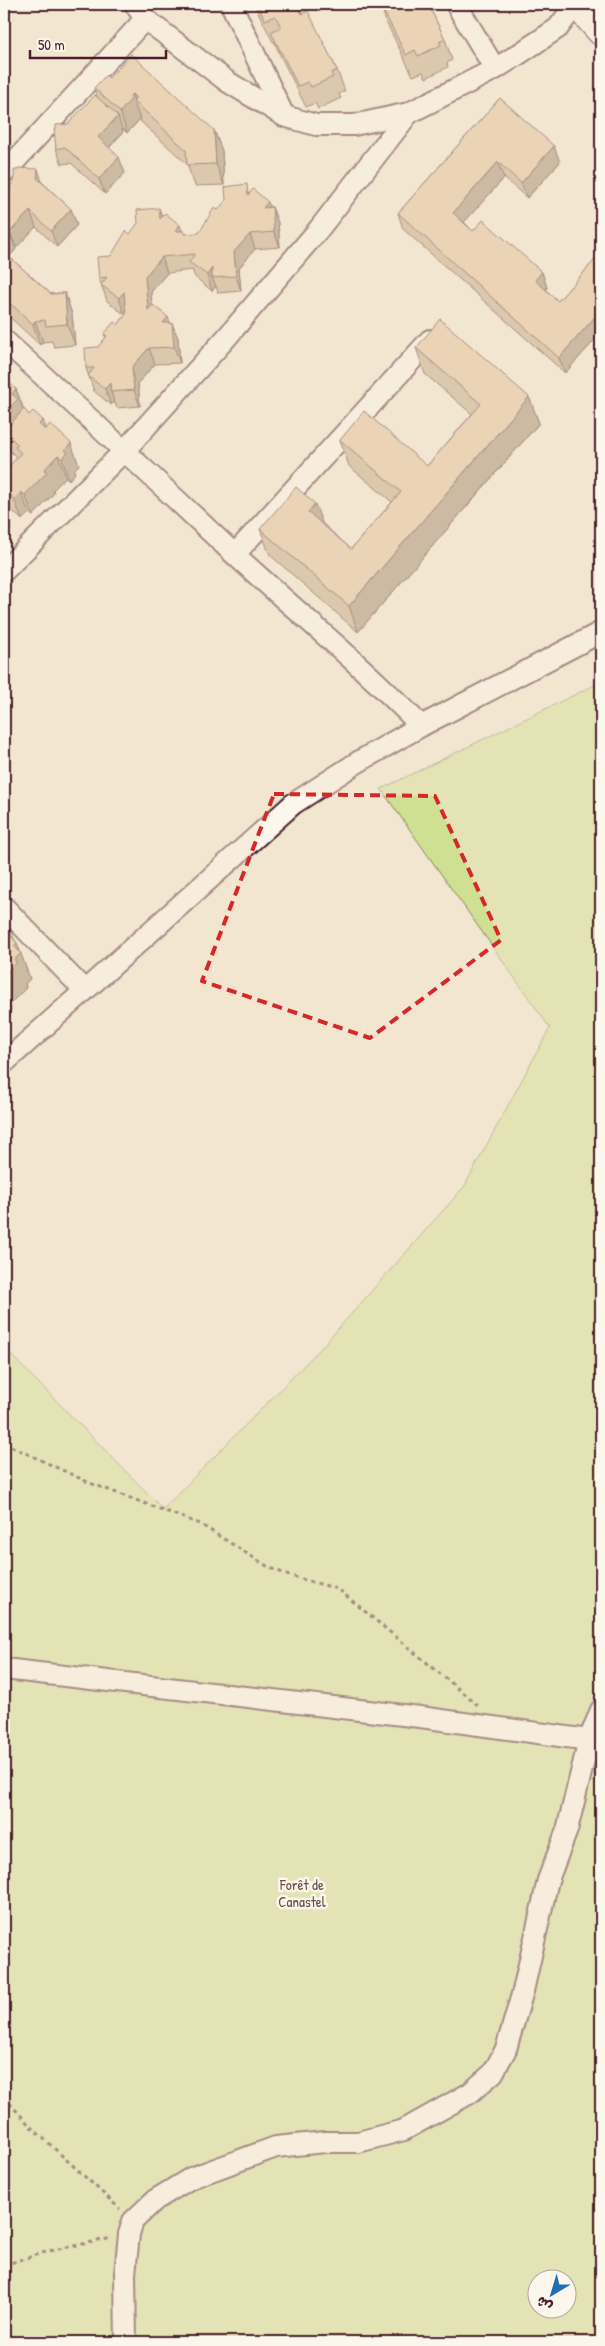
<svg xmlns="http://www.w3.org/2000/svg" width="605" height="2346" font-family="'Patrick Hand','Playpen Sans Arabic',sans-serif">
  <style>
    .green { fill: #d0e093; stroke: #8d805f; fill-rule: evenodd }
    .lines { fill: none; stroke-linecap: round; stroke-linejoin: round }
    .minor-casing { stroke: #4a1f2b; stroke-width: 24 }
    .secondary-casing { stroke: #4a1f2b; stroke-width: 31 }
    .path { stroke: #4a1f2b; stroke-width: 3; stroke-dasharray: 4 4; stroke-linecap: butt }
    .minor { stroke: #fbf7ec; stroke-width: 20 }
    .secondary { stroke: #fbf7ec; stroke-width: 28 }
    .wall { fill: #c1a47e; stroke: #4a1f2b }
    .shaded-wall { fill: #9d8667; stroke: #4a1f2b }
    .building { fill: #e0bf93; stroke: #4a1f2b }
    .marked { fill: none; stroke: #d62828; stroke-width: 4; stroke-dasharray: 10 6; stroke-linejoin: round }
    .labels { text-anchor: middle; stroke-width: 5; stroke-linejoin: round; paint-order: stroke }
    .park-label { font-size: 15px; fill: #6c4f45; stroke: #fbf7ec }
  </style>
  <rect width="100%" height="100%" fill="#f3e6d1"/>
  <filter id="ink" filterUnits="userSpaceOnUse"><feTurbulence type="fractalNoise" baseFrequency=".02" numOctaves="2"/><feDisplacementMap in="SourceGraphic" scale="10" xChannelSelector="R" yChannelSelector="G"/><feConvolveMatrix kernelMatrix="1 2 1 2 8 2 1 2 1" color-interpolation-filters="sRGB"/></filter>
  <g filter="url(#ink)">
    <path class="green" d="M601 682V2342H4V1348L163 1509 320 1349 464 1187 550 1028 381 789ZM538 2278H568V2308H538Z"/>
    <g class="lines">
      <defs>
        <g id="minor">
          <path d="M135 4 145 19 228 82 284 116 316 125H354L409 113 495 69 519 54 558 28 576 4"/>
          <path d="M231 4 284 116"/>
          <path d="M456 4 495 69"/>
          <path d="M4 173 145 19"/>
          <path d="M4 340C82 411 158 482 234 554 296 611 362 665 421 726"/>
          <path d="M235 554 430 340"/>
          <path d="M4 571 125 450 227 337 319 229 409 113"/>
          <path d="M4 907 84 990"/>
          <path d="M4 1063 293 804 358 762 421 726 601 632"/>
          <path d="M4 1669 420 1717 589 1740"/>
          <path d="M126 2342 125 2274 129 2234 133 2221 155 2200 191 2178 276 2147 325 2142H358L404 2130 470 2093 493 2073 506 2049 523 1991 548 1880 567 1830 589 1740 601 1710"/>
        </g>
        <path id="secondary" d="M577 4 601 31"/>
      </defs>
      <use href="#minor" class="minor-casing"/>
      <use href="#secondary" class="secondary-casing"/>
      <g class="path">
        <path d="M4 1443 90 1483 200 1524 267 1566 287 1575 338 1589 479 1706"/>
        <path d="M4 2097 31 2127 120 2209"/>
        <path d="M4 2265 49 2251 112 2238"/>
      </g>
      <use href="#minor" class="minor"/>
      <use href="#secondary" class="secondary"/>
    </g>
    <g class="wall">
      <path d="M254 4H304L307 11 337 70 345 91 339 94 341 98 318 109 315 103 306 107 279 53 274 41 273 42Z"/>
      <path d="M378 4H428L445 39 452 60 447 63 448 67 426 78 423 72 413 76 386 22 382 9H381Z"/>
      <path d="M109 78 214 130 222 151 224 185 195 186 187 164 141 122 139 116 140 119 127 133 122 128 123 132 109 148 125 173 105 194 71 163 62 164 56 149V129L68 124 97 97 94 88Z"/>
      <path d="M500 98 560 162 527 198 504 178 464 222 473 231 542 272 547 288 546 290 558 301 601 253V333L565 373 403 229 398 213Z"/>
      <path d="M43 183 71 209 77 225 57 247 36 227 15 248 16 249 9 257 51 294 65 293 72 314 75 345 54 347 52 341 43 342 40 345 4 312V193Z"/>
      <path d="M250 193 270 207H272L278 223 280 247 255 249 239 268 241 291 218 293 216 286 212 291 195 277 192 270 167 273 151 292 152 306 170 323 178 338 180 363 155 364 138 383 140 406 117 408 114 401 111 405 94 391 86 368 98 347 106 338 104 334 118 325 126 314V312L124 314 107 301 99 278 111 256 130 234 159 208 162 217 185 234 199 233 218 210Z"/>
      <path d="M416 348 529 397 539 423 358 632 270 555 260 529 323 524 351 549 392 502 349 466 340 440 427 466 472 414 425 374Z"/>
      <path d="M4 378 5 381 16 389 24 410 29 415 43 420 46 428 79 465 74 470 75 473 69 480 66 477 53 490 54 493 33 516 29 513 22 520 4 503V472L17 458 11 452 6 439 5 441H4Z"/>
      <path d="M4 926 11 931 14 939 17 943 30 979 25 984 26 988 9 1005 11 1010 4 1018Z"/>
    </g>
    <g class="shaded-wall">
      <path d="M132 94 135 102 133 100 140 119 127 133 120 112Z"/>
      <path d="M118 116 123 132 104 153 98 137Z"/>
      <path d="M214 130 222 151 224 185 216 164Z"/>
      <path d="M554 146 560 162 527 198 521 183Z"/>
      <path d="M119 157 125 173 105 194 99 179Z"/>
      <path d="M498 162 504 178 459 228 453 213Z"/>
      <path d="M38 169 43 185 37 178Z"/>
      <path d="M268 202 273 216 272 207 278 223 280 247 274 232 263 208Z"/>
      <path d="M71 209 77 225 57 247 51 231Z"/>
      <path d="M30 211 36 227 16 248 10 232Z"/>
      <path d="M180 225 186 241 175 231Z"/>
      <path d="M8 228 16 249 4 263V233Z"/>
      <path d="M250 234 255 249 239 268 241 291 236 276 234 252Z"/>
      <path d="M162 257 167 273 151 292 154 326 148 310 145 276Z"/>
      <path d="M212 268V278L216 286 212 291 207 275Z"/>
      <path d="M542 272 547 288 540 296 535 280Z"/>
      <path d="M124 292 129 307 124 314 119 298Z"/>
      <path d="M65 293 72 314 75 345 67 324Z"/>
      <path d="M601 310V333L565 373 559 358Z"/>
      <path d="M168 317 173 330 172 323 178 338 180 363 174 347 163 323Z"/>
      <path d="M35 321 43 342 40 345 33 324Z"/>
      <path d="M149 348 155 364 138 383 140 406 134 390 132 367Z"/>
      <path d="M110 383 111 392 114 401 111 405 105 389Z"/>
      <path d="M16 389 24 411 4 431V413L12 394Z"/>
      <path d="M529 397 539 423 358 632 349 606Z"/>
      <path d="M43 420 51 441 39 424Z"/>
      <path d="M4 432 6 439 5 441 4 439Z"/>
      <path d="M71 443 79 465 74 470 75 473 69 480 62 459 65 450Z"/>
      <path d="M58 455 66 477 53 490 54 493 33 516 25 495 44 470Z"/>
      <path d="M21 492 29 513 22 520 14 499Z"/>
      <path d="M315 504 325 530 308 512Z"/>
      <path d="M4 509 11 529 6 534 8 539 4 543Z"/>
      <path d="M17 943 30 979 25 984 26 988 9 1005 11 1010 4 1018V975L14 960V946Z"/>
    </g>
    <g class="building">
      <path d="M257 4H304L298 7 302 14 308 11 337 70 331 73 333 77 311 87 308 82 298 86 271 32 281 27 278 21 275 16 265 20Z"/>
      <path d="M380 4H428L445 39 439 42 441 45 418 56 415 50 406 55Z"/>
      <path d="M131 54 214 130 216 164 187 165 186 150 133 100 136 98 132 94 130 96 132 98 120 112 94 88 106 75 109 78Z"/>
      <path d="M95 95 118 116 98 137 119 157 99 179 65 147 56 149 54 129H56V125L68 124Z"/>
      <path d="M500 98 554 146 521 183 498 162 453 213 473 231 483 220 542 272 535 280 558 301 601 253V310L559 358 398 213Z"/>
      <path d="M18 168 38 169 37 178 71 209 51 231 30 211 10 232 8 228 4 224V193L14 182V170H18Z"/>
      <path d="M247 184 248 195 253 189 268 202 263 208 272 207 274 232 250 234 234 252 236 276 212 278V268L207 275 189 262 195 254 162 257 145 276 148 310 153 305 168 317 163 323H172L174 347 149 348 132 367 134 390 111 392 110 383 105 389 88 376 94 368H86L85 348 98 347 107 336 104 334 114 322 118 325 126 314 124 292 119 298 101 285 107 277 99 278 97 257 111 256 126 231 130 234 138 223 137 210 159 208 160 219 165 213 180 225 175 231H184V234L199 233 214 208 218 210 226 200 225 187Z"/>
      <path d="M4 224 8 228 4 233Z"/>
      <path d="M4 252 51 294 65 293 67 324 46 326 45 320 35 321 33 324 4 298Z"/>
      <path d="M440 319 529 397 349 606 260 529 296 487 315 504 308 512 351 549 401 492 340 440 364 411 427 466 481 404 416 348Z"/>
      <path d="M6 380 16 389 12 394 18 399 4 413V383Z"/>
      <path d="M24 409 29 415 33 411 43 420 39 424 45 430 50 424 71 443 65 450 68 452 62 459 58 455 44 470 47 472 25 495 21 492 14 499 4 489V472L21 453 15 447 18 445 4 431Z"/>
      <path d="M4 926 11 931 8 933 17 943 14 946 21 953 14 960 17 962 4 975Z"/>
    </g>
  </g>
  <path d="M0 0H605V2346H0ZM274 794 435 796 501 940 370 1038 202 981Z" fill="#f3e6d1" fill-opacity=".55" fill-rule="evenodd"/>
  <path class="marked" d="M274 794 435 796 501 940 370 1038 202 981Z"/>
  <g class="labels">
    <g class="park-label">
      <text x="302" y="1890">Forêt de<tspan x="302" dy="17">Canastel</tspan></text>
    </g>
  </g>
  <rect width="605" height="2346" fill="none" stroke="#fbf7ec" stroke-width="20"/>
  <rect x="10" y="10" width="585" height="2326" fill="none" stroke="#4a1f2b" stroke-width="2" filter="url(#ink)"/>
  <g transform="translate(552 2294) rotate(218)"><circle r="24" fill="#fbf7ec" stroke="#b4a19f"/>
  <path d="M0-4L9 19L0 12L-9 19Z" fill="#1f6fb2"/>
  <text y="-8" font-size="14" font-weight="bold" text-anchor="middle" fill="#4a1f2b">ش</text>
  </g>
  <path d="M30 50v8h136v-8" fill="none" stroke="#4a1f2b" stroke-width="2.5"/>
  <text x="38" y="50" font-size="15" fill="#4a1f2b" stroke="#fbf7ec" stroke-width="4" paint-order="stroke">50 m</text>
</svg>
